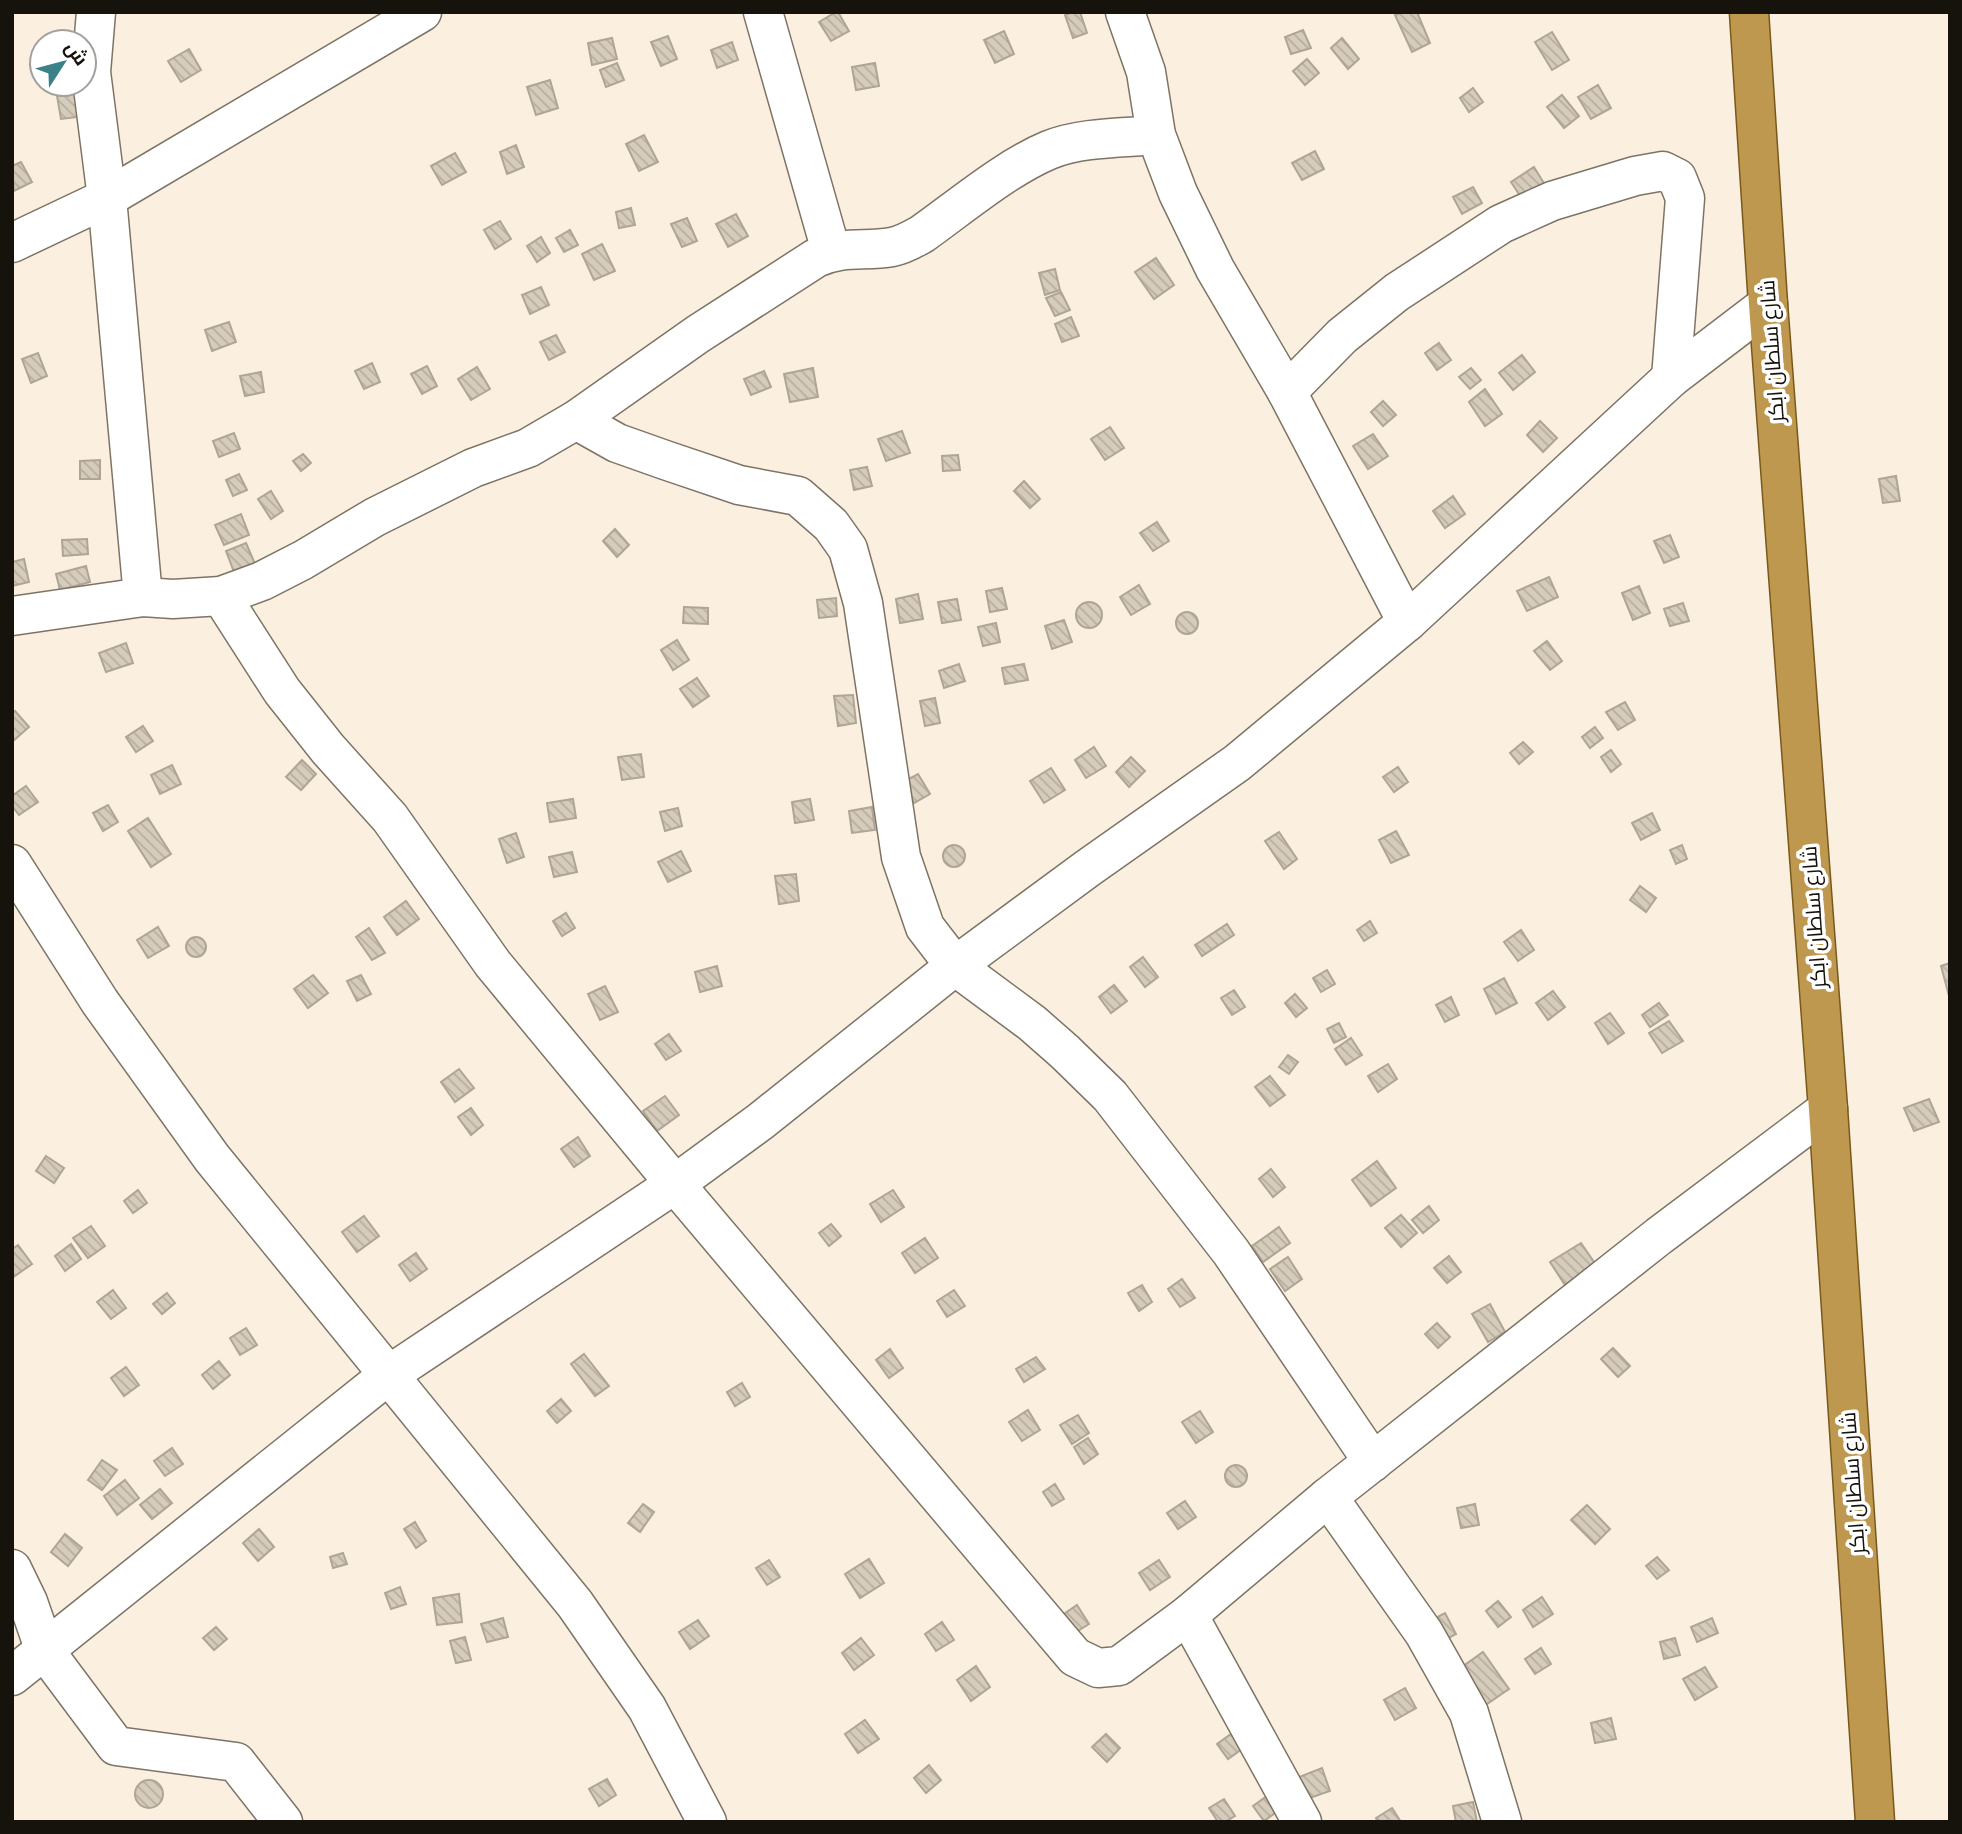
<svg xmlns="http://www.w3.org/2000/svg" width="1962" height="1834" font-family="'Open Sans',Cairo,sans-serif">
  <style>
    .building { fill: url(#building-back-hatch); stroke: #afa595; stroke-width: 2 }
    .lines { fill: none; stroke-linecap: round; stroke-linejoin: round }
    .minor-casing { stroke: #7d7465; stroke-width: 41 }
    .trunk-casing { stroke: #79591b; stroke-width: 41 }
    .minor { stroke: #fff; stroke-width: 38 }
    .trunk { stroke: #be984e; stroke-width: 38 }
    .labels { text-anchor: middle; stroke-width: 7; stroke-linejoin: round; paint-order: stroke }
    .street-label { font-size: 21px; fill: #16130d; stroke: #fff }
  </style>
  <defs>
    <pattern id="building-back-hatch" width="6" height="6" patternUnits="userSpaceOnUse" patternTransform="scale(1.75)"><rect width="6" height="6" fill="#d6ccbb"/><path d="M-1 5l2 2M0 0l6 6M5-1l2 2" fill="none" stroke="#b7aea0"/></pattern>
  </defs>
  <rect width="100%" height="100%" fill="#fbf0e0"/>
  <g class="building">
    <path d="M836 12H838L849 31 831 41 819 22Z"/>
    <path d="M1073 12H1080L1087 33 1073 38 1065 15Z"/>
    <path d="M1403 12H1417L1430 43 1412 52 1395 15Z"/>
    <path d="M1303 30 1311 48 1291 54 1285 37Z"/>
    <path d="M1004 31 1014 54 995 63 984 40Z"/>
    <path d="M1552 32 1569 60 1552 70 1535 42Z"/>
    <path d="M668 36 677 59 661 66 651 42Z"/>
    <path d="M612 38 617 59 592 65 588 43Z"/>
    <path d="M1342 38 1359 59 1348 69 1331 48Z"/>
    <path d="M732 42 738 60 717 68 711 50Z"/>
    <path d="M189 49 201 70 181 82 168 61Z"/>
    <path d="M1307 59 1319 73 1305 85 1293 71Z"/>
    <path d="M617 63 624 80 606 87 600 70Z"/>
    <path d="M875 63 879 86 856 90 852 67Z"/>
    <path d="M550 80 558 108 536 115 527 87Z"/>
    <path d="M1598 85 1611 108 1591 119 1578 97Z"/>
    <path d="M1473 88 1483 102 1469 112 1460 98Z"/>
    <path d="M75 94 78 117 61 119 57 96Z"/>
    <path d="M1562 95 1579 116 1564 128 1547 107Z"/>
    <path d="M644 135 658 162 639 171 626 144Z"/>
    <path d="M516 145 524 167 507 174 500 152Z"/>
    <path d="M1315 151 1324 169 1302 180 1292 163Z"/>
    <path d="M455 153 466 172 442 185 431 166Z"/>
    <path d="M21 162 32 182 14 191 12 166Z"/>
    <path d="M1534 167 1545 185 1523 200 1511 182Z"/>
    <path d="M1473 187 1482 203 1462 214 1453 197Z"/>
    <path d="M631 208 635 225 619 228 616 212Z"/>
    <path d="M736 214 748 236 728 247 716 224Z"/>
    <path d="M687 218 697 241 682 247 671 224Z"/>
    <path d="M500 221 511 239 495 249 484 230Z"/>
    <path d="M570 230 578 245 564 252 556 238Z"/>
    <path d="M541 237 550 253 537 262 527 246Z"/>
    <path d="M602 244 615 271 594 280 582 254Z"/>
    <path d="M1156 258 1174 285 1154 299 1135 272Z"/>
    <path d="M1055 269 1060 290 1045 295 1039 273Z"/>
    <path d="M541 287 549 305 530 314 522 295Z"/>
    <path d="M1061 292 1070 310 1055 316 1046 298Z"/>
    <path d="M1071 317 1079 336 1062 342 1055 324Z"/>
    <path d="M229 322 236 342 212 351 205 330Z"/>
    <path d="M556 335 565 352 549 360 540 342Z"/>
    <path d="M1439 343 1451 360 1437 370 1425 353Z"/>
    <path d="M38 353 47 376 31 383 22 359Z"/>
    <path d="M1522 355 1535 372 1513 390 1499 373Z"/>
    <path d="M372 363 380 382 364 389 355 371Z"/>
    <path d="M427 366 437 386 422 394 411 374Z"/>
    <path d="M477 367 490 389 471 400 458 379Z"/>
    <path d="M813 368 818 397 790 402 784 374Z"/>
    <path d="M1471 368 1481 380 1470 389 1459 377Z"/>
    <path d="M764 371 771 387 751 395 744 379Z"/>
    <path d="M261 372 264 392 245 396 240 376Z"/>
    <path d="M1485 389 1502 414 1485 426 1469 402Z"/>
    <path d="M1383 401 1396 415 1383 426 1371 412Z"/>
    <path d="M1540 421 1557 438 1543 452 1527 435Z"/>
    <path d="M1110 427 1124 448 1105 460 1091 439Z"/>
    <path d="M902 431 910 453 886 461 878 439Z"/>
    <path d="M234 433 240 449 219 457 213 441Z"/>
    <path d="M1373 434 1388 456 1368 469 1353 446Z"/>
    <path d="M303 454 311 463 301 471 293 461Z"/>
    <path d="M958 455 960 470 943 471 942 456Z"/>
    <path d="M100 460V479H80V461Z"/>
    <path d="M867 467 872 486 854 490 850 470Z"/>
    <path d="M239 474 247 490 233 496 226 480Z"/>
    <path d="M1896 476 1900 501 1883 503 1879 479Z"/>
    <path d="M1024 481 1040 499 1030 508 1014 491Z"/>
    <path d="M271 491 283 511 271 519 258 499Z"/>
    <path d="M1453 496 1465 514 1445 528 1433 511Z"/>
    <path d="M241 514 249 535 224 545 215 525Z"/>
    <path d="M1157 522 1169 541 1153 551 1140 533Z"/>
    <path d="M615 529 629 545 617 557 603 541Z"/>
    <path d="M1670 535 1679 557 1664 563 1654 541Z"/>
    <path d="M87 539 88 554 63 556 62 540Z"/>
    <path d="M246 543 255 564 234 572 226 551Z"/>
    <path d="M24 559 29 582 12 586V562Z"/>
    <path d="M86 566 90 582 60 590 56 574Z"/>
    <path d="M1549 577 1558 597 1527 611 1517 591Z"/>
    <path d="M1139 585 1150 604 1131 615 1120 597Z"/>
    <path d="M1639 586 1650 613 1633 620 1622 593Z"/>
    <path d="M1002 588 1007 609 990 612 986 591Z"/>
    <path d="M918 594 923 619 900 623 896 599Z"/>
    <path d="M836 598 837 616 819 618 817 600Z"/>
    <path d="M957 599 961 620 942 623 938 602Z"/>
    <circle cx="1089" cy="615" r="13"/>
    <path d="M1683 603 1689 621 1670 626 1664 609Z"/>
    <path d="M684 607 708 608V624L683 623Z"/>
    <circle cx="1187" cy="623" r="11"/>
    <path d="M1064 620 1072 642 1052 649 1045 626Z"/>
    <path d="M996 623 1000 642 983 646 978 627Z"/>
    <path d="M677 640 689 660 673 670 661 650Z"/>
    <path d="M1547 641 1562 661 1550 670 1534 651Z"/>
    <path d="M126 643 133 663 106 672 99 653Z"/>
    <path d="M959 664 965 681 944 688 939 671Z"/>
    <path d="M1024 664 1028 680 1005 684 1002 668Z"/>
    <path d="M697 678 709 696 693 707 680 689Z"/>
    <path d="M853 695 856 723 838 726 834 696Z"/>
    <path d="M935 698 940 723 925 726 920 701Z"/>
    <path d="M1625 702 1635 720 1618 730 1606 712Z"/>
    <path d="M15 711 29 727 12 742V713Z"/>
    <path d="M143 726 153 741 136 752 126 737Z"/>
    <path d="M1595 727 1603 738 1590 748 1582 737Z"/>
    <path d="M1523 742 1533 752 1519 764 1510 753Z"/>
    <path d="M1094 747 1106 766 1086 778 1075 760Z"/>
    <path d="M1611 750 1621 764 1611 772 1601 757Z"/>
    <path d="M641 754 644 777 622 780 618 757Z"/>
    <path d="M1131 757 1145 771 1129 787 1116 772Z"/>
    <path d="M302 760 316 774 301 790 286 777Z"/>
    <path d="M172 765 181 784 160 794 151 775Z"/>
    <path d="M1398 767 1408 782 1394 792 1383 777Z"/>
    <path d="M1051 768 1065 790 1044 803 1030 781Z"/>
    <path d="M918 774 930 794 914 803 903 782Z"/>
    <path d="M26 786 38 802 19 815 12 806V796Z"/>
    <path d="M573 799 576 818 550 822 547 803Z"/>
    <path d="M810 799 814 820 795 823 792 802Z"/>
    <path d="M108 805 118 822 103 831 93 813Z"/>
    <path d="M872 807 875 830 852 833 849 811Z"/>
    <path d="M678 808 682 826 665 831 660 812Z"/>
    <path d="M1652 813 1660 830 1641 840 1632 823Z"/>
    <path d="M148 818 171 854 151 867 128 831Z"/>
    <path d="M1396 831 1409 855 1391 863 1379 840Z"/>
    <path d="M1279 832 1297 859 1284 869 1265 841Z"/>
    <path d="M516 833 524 857 507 863 499 839Z"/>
    <circle cx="954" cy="856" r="11"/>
    <path d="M1682 845 1687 859 1676 864 1670 850Z"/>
    <path d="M681 851 691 871 668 882 658 862Z"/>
    <path d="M572 852 577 872 554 877 549 857Z"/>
    <path d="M796 874 799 901 779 904 775 876Z"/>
    <path d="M1640 886 1656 898 1646 912 1630 900Z"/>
    <path d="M406 901 419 919 397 935 384 917Z"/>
    <path d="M566 913 575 928 562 936 553 921Z"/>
    <path d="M1370 921 1377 933 1364 941 1357 930Z"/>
    <path d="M1227 924 1234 935 1202 956 1195 945Z"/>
    <path d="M158 927 169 946 148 958 137 940Z"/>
    <path d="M369 928 385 953 372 960 356 937Z"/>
    <path d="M1521 930 1534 950 1518 961 1504 942Z"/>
    <circle cx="196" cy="947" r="10"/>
    <path d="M1143 957 1158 977 1145 987 1130 967Z"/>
    <path d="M1950 963V996H1949L1941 966Z"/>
    <path d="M717 966 722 986 700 992 695 972Z"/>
    <path d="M1327 970 1335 984 1321 992 1313 978Z"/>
    <path d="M313 975 328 993 308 1008 294 989Z"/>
    <path d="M361 975 371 994 357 1001 347 981Z"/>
    <path d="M1504 978 1517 1003 1496 1014 1484 989Z"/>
    <path d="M1114 985 1127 1001 1111 1013 1099 997Z"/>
    <path d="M605 986 618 1012 600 1020 588 994Z"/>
    <path d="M1234 990 1245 1007 1232 1015 1221 998Z"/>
    <path d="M1553 991 1565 1007 1548 1020 1536 1003Z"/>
    <path d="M1295 994 1307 1008 1296 1017 1285 1003Z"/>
    <path d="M1451 997 1459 1015 1445 1022 1436 1005Z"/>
    <path d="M1659 1003 1668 1015 1650 1027 1642 1015Z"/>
    <path d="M1610 1013 1624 1033 1608 1044 1595 1023Z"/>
    <path d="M1669 1021 1683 1041 1662 1053 1649 1033Z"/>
    <path d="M1339 1023 1346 1037 1334 1043 1327 1029Z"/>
    <path d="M669 1034 681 1051 666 1060 655 1044Z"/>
    <path d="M1351 1038 1362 1055 1346 1065 1335 1049Z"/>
    <path d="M1288 1055 1298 1062 1289 1074 1279 1067Z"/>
    <path d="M1388 1064 1397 1079 1378 1092 1368 1076Z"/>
    <path d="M459 1069 474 1088 455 1102 441 1082Z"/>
    <path d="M1270 1076 1285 1095 1270 1106 1255 1087Z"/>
    <path d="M665 1096 679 1115 657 1131 643 1111Z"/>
    <path d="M1929 1099 1939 1122 1914 1131 1904 1108Z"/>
    <path d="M471 1108 483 1125 471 1135 458 1117Z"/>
    <path d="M578 1137 590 1156 574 1167 561 1149Z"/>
    <path d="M46 1156 64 1168 54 1183 36 1171Z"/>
    <path d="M1377 1161 1396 1188 1371 1206 1352 1180Z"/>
    <path d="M1271 1169 1285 1187 1273 1197 1259 1179Z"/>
    <path d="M138 1190 147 1203 133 1213 124 1201Z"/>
    <path d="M893 1190 904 1207 881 1222 870 1204Z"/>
    <path d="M1429 1206 1439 1220 1423 1233 1412 1220Z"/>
    <path d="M1401 1215 1417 1233 1401 1247 1385 1228Z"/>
    <path d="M364 1216 379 1236 357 1252 342 1232Z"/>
    <path d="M831 1224 841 1236 829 1246 819 1233Z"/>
    <path d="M91 1226 105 1246 88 1258 73 1238Z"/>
    <path d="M1279 1227 1290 1243 1263 1262 1252 1246Z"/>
    <path d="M925 1238 938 1258 915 1273 902 1253Z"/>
    <path d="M1581 1243 1596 1265 1565 1285 1550 1262Z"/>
    <path d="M71 1244 81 1259 65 1271 55 1256Z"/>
    <path d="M18 1245 32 1264 12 1278V1249Z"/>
    <path d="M416 1253 427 1269 410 1281 399 1265Z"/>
    <path d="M1449 1256 1461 1272 1447 1283 1434 1268Z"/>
    <path d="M1288 1257 1302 1279 1285 1291 1270 1269Z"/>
    <path d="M1182 1279 1195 1298 1180 1307 1168 1289Z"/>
    <path d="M1142 1285 1152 1302 1139 1311 1128 1293Z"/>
    <path d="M113 1290 126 1308 111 1319 97 1302Z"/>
    <path d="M954 1290 965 1306 947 1317 937 1301Z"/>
    <path d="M167 1293 175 1303 162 1314 153 1304Z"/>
    <path d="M1490 1304 1505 1332 1488 1342 1472 1314Z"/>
    <path d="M1437 1323 1450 1337 1438 1348 1425 1334Z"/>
    <path d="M246 1328 257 1345 240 1355 230 1338Z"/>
    <path d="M1613 1348 1630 1366 1618 1377 1601 1359Z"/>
    <path d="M890 1349 903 1368 889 1378 876 1360Z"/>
    <path d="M584 1354 609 1386 595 1396 571 1364Z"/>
    <path d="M1036 1357 1045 1369 1024 1382 1016 1369Z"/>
    <path d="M219 1361 230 1375 213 1389 202 1375Z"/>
    <path d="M126 1367 139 1385 124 1396 111 1378Z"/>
    <path d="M742 1383 750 1397 735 1406 727 1392Z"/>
    <path d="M561 1399 571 1411 557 1423 547 1411Z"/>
    <path d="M1028 1410 1040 1430 1022 1441 1009 1422Z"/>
    <path d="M1200 1411 1213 1432 1196 1443 1182 1422Z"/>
    <path d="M1078 1415 1089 1433 1072 1444 1060 1425Z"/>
    <path d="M1088 1438 1098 1454 1084 1464 1074 1447Z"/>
    <path d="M172 1448 183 1464 165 1476 154 1461Z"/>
    <path d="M102 1460 117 1470 102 1490 88 1480Z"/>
    <circle cx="1236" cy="1476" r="11"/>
    <path d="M125 1480 139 1498 117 1515 104 1496Z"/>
    <path d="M1055 1484 1064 1499 1052 1506 1043 1492Z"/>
    <path d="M160 1489 172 1503 152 1519 140 1505Z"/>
    <path d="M1185 1501 1196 1517 1178 1529 1167 1513Z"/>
    <path d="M643 1504 654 1512 640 1532 628 1523Z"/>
    <path d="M1475 1504 1479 1525 1461 1528 1457 1508Z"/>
    <path d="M1587 1505 1610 1529 1595 1544 1571 1520Z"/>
    <path d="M415 1522 426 1541 416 1548 404 1529Z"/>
    <path d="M259 1529 274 1547 258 1561 243 1543Z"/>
    <path d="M65 1534 82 1548 68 1566 51 1552Z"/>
    <path d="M343 1553 347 1564 333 1568 330 1557Z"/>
    <path d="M1657 1557 1669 1570 1657 1579 1646 1566Z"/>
    <path d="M869 1559 884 1583 860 1598 845 1574Z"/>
    <path d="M769 1560 780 1577 767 1585 756 1568Z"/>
    <path d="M1159 1560 1170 1577 1150 1590 1139 1573Z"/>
    <path d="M400 1587 406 1604 391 1609 385 1593Z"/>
    <path d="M459 1594 462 1622 437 1625 433 1598Z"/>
    <path d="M1542 1597 1553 1614 1533 1627 1523 1610Z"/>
    <path d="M1498 1601 1511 1617 1498 1627 1486 1611Z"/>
    <path d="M1077 1605 1089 1624 1070 1636 1058 1618Z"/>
    <path d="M1445 1613 1456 1634 1439 1643 1428 1622Z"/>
    <path d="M503 1618 508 1637 487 1642 481 1624Z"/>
    <path d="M1712 1618 1718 1633 1697 1642 1691 1627Z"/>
    <path d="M698 1620 709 1636 690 1649 679 1632Z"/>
    <path d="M942 1622 954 1640 936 1651 925 1634Z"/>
    <path d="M216 1627 227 1639 214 1650 203 1638Z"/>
    <path d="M465 1637 471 1660 456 1663 450 1641Z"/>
    <path d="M861 1638 874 1655 854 1670 842 1653Z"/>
    <path d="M1675 1638 1680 1655 1664 1659 1660 1642Z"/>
    <path d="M1541 1648 1551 1664 1535 1674 1525 1659Z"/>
    <path d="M1483 1652 1509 1689 1484 1706 1459 1669Z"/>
    <path d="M976 1666 990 1687 971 1701 957 1680Z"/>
    <path d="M1705 1667 1717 1687 1695 1700 1683 1679Z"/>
    <path d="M1405 1688 1416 1708 1395 1720 1384 1700Z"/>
    <path d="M1611 1718 1616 1739 1595 1743 1591 1723Z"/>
    <path d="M865 1720 879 1739 858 1753 845 1734Z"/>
    <path d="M1106 1734 1120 1748 1107 1762 1092 1747Z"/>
    <path d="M1231 1734 1242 1749 1228 1759 1217 1744Z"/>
    <path d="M929 1765 941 1780 926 1793 914 1778Z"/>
    <path d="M1322 1768 1330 1791 1307 1799 1299 1777Z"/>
    <path d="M607 1779 616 1795 599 1806 589 1789Z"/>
    <circle cx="149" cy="1794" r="14"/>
    <path d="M1267 1796 1278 1811 1264 1821 1253 1806Z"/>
    <path d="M1224 1799 1235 1816 1225 1822H1218L1209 1808Z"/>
    <path d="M1473 1802 1477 1822H1456L1453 1806Z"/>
    <path d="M1392 1808 1401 1822H1378L1376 1818Z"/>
  </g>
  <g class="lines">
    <defs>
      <g id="minor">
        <path d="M96 12 91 72 107 198 143 597"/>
        <path d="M763 12 831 251"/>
        <path d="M1125 12 1146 72 1156 135 1178 193 1215 269 1287 392 1407 622"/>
        <path d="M12 243 107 198 422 12"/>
        <path d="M1287 392 1342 336 1397 292 1501 224 1552 201 1635 176 1663 171 1677 178 1685 198 1671 378"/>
        <path d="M576 420 617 443 665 460 739 485 798 496 831 525 848 549 863 603 901 857 925 927 955 966 1032 1023 1065 1052 1110 1096 1231 1252 1373 1462"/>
        <path d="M221 596 282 691 328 749 390 818 493 964 675 1184 1075 1657 1098 1668 1119 1666 1188 1615 1328 1497 1659 1236 1828 1109"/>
        <path d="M12 616 143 597 173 599 221 596 262 581 303 560 375 517 473 468 528 448 576 420 698 334 816 258C845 245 864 252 892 247 903 245 913 239 922 234 960 207 1006 168 1049 150 1081 137 1122 138 1156 135"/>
        <path d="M12 864 100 1002 212 1158 575 1604 647 1708 707 1822"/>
        <path d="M1328 1497 1424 1633 1469 1713 1502 1822"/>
        <path d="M12 1569 28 1602 45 1651 116 1746 236 1762 283 1822"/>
        <path d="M1188 1615 1302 1822"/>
        <path d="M12 1676 387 1376 675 1184 761 1121 955 966 1088 868 1237 763 1407 622 1671 378 1768 304"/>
      </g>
      <path id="trunk" d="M1749 12 1768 304 1828 1109 1875 1822"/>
    </defs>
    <use href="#minor" class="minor-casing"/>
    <use href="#trunk" class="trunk-casing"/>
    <use href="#minor" class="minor"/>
    <use href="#trunk" class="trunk"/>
  </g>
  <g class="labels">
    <g class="street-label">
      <text transform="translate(1772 351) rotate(-94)" y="7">شارع سلطان ابكر</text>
      <text transform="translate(1814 917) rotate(-94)" y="7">شارع سلطان ابكر</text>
      <text transform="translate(1853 1483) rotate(-94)" y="7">شارع سلطان ابكر</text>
    </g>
  </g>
  <rect width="1962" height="1834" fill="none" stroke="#16130d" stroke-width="28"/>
  <g transform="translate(63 63) rotate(54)"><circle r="33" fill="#ffffff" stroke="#a2a19e" stroke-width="2"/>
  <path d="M0-5L12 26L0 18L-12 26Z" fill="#3a8288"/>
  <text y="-10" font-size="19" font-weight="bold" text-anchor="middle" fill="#16130d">ش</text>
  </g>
</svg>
